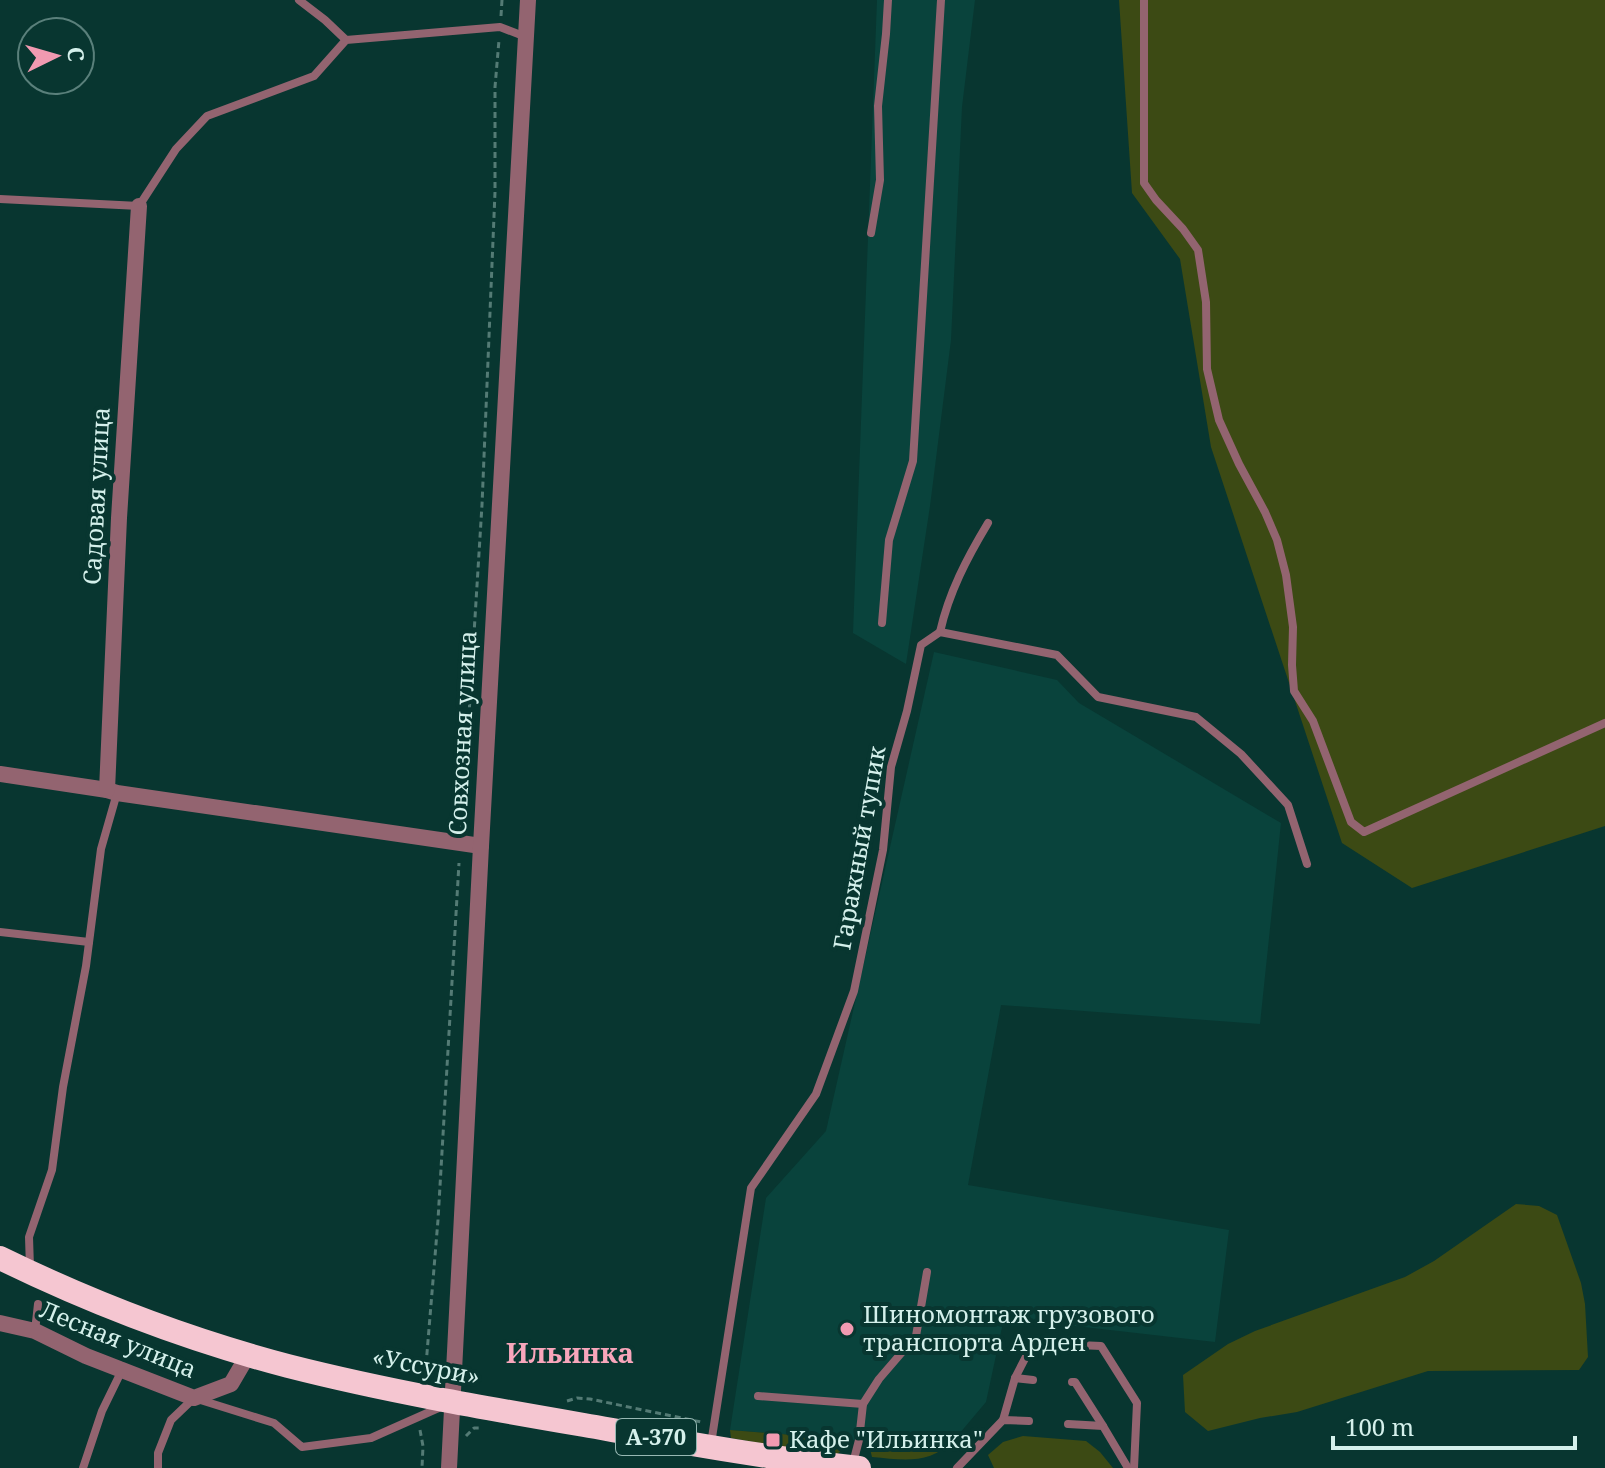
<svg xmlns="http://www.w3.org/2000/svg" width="1605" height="1468" font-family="'Noto Serif',serif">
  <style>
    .built { fill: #09433c }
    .green { fill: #3c4a14 }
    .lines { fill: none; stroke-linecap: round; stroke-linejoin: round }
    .path { stroke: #547b75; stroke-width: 3; stroke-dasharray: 6 4; stroke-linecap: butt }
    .lane { stroke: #936470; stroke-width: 8 }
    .street { stroke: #936470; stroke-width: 16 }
    .highway { stroke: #f5c6d1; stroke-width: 24 }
    .poi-dot { fill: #f19ab1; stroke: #083630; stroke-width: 3 }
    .labels { text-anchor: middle; stroke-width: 8; stroke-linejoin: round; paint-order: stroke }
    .shield { fill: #083630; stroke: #97b8b3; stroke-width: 2 }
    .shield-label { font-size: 22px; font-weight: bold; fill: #d4f0eb }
    .street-label { font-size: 24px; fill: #d4f0eb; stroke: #083630 }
    .poi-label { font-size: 24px; fill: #d4f0eb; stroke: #083630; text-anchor: start }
    .quarter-label { font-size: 28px; font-weight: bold; fill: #f8a6bb; stroke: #083630 }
  </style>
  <rect width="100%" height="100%" fill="#083630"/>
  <g class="built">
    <path d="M877 0H975L962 107 951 340 930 506 906 664 853 633Z"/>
    <path d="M934 652 1057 680 1079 703 1281 823 1260 1024 1001 1005 968 1185 1229 1230 1215 1342 1004 1318 986 1402 954 1440 880 1433 868 1441 730 1430 766 1198 826 1131Z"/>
  </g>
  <g class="green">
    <path d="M1119 0H1605V826L1412 888 1342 843 1211 447 1180 259 1132 193Z"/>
    <path d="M1516 1204 1539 1206 1557 1215 1581 1283 1585 1304 1588 1357 1579 1370 1428 1371 1297 1412 1260 1418 1208 1431 1185 1412 1183 1375 1228 1344 1255 1331 1405 1277 1434 1261Z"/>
    <path d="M730 1430 853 1440 835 1456 731 1438Z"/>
    <path d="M880 1433 954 1440C929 1465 904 1460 872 1457L868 1441Z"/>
    <path d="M1023 1436 1086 1441 1100 1452 1113 1468H994L988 1455 1003 1442Z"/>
  </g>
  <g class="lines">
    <g class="path">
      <path d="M501 16 502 0"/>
      <path d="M462 827 482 505 495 192V87L499 40"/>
      <path d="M426 1365 438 1220 459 863"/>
      <path d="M567 1401 577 1398 590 1399 701 1422"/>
      <path d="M420 1430 423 1446 422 1468"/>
      <path d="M466 1436 474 1428H479"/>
    </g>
    <g class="lane">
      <path d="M299 0 325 20 346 40"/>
      <path d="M1144 0V183L1156 200 1183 229 1198 250 1206 302 1207 369 1219 420 1239 464 1265 512 1277 540 1286 575 1293 627 1292 665 1294 691 1313 721 1351 822 1364 832 1605 723"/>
      <path d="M0 199 139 206 176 149 207 116 314 76 346 40 500 27 526 37"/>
      <path d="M871 233 880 180 878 106 886 34 888 0"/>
      <path d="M882 623 889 540 913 461 941 0"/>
      <path d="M940 632C949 592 967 558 988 523"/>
      <path d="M0 932 89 942"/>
      <path d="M30 1268 29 1237 52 1170 63 1087 86 966 101 849 117 793"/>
      <path d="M35 1331 38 1304"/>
      <path d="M1015 1378 1033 1380"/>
      <path d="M1072 1382H1075L1103 1426"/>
      <path d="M758 1396 863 1404"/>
      <path d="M1003 1420 1015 1378 1033 1343 1101 1346 1137 1403 1134 1468"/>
      <path d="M1068 1424 1103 1426 1128 1468"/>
      <path d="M711 1444 751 1188 816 1094 854 991 883 850 891 767 907 711 921 645 940 632 1057 655 1098 697 1196 717 1241 754 1288 805 1307 864"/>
      <path d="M853 1463 859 1440 863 1404 879 1379 916 1336 927 1272"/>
      <path d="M83 1468 102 1411 122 1370"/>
      <path d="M158 1468V1453L171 1420 194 1398 274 1423 302 1447 371 1438 443 1406"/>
      <path d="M957 1468 1003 1420 1029 1421"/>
    </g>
    <g class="street">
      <path d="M0 774 107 790 117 793 481 846"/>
      <path d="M107 790 119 518 139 206"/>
      <path d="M0 1323 35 1331 86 1356 194 1398 231 1384 248 1355"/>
      <path d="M449 1468 481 846 528 0"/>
    </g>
    <path class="highway" d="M0 1258C92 1303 189 1340 288 1366 386 1391 485 1408 584 1425 675 1441 767 1458 859 1468"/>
  </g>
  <g class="poi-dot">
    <circle cx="847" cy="1329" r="8"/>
    <rect x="765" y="1432" width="16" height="16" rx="4"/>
  </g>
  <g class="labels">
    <rect class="shield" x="616" y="1419" width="80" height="36" rx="6"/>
    <g class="shield-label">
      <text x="656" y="1445">А-370</text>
    </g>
    <g class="street-label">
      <text transform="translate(97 496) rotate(-87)" y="8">Садовая улица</text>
      <text transform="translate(463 733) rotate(-87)" y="8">Совхозная улица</text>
      <text transform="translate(860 848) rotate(-80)" y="8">Гаражный тупик</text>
      <text transform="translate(118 1340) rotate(22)" y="8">Лесная улица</text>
      <text transform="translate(426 1367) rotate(11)" y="8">«Уссури»</text>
    </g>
    <g class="poi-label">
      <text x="863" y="1323">Шиномонтаж грузового<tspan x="863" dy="28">транспорта Арден</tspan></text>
      <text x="789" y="1448">Кафе "Ильинка"</text>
    </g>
    <g class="quarter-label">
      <text x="570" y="1363">Ильинка</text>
    </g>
  </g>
  <g transform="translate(56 56) rotate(85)"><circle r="38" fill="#083630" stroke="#5a807b" stroke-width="2"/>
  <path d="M0-6L14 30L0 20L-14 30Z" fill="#f19ab1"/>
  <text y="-12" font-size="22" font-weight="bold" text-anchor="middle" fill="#d4f0eb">С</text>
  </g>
  <path d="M1333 1436v12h242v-12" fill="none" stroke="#d4f0eb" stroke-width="4"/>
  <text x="1345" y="1436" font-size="24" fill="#d4f0eb" stroke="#083630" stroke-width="6" paint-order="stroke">100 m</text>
</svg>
